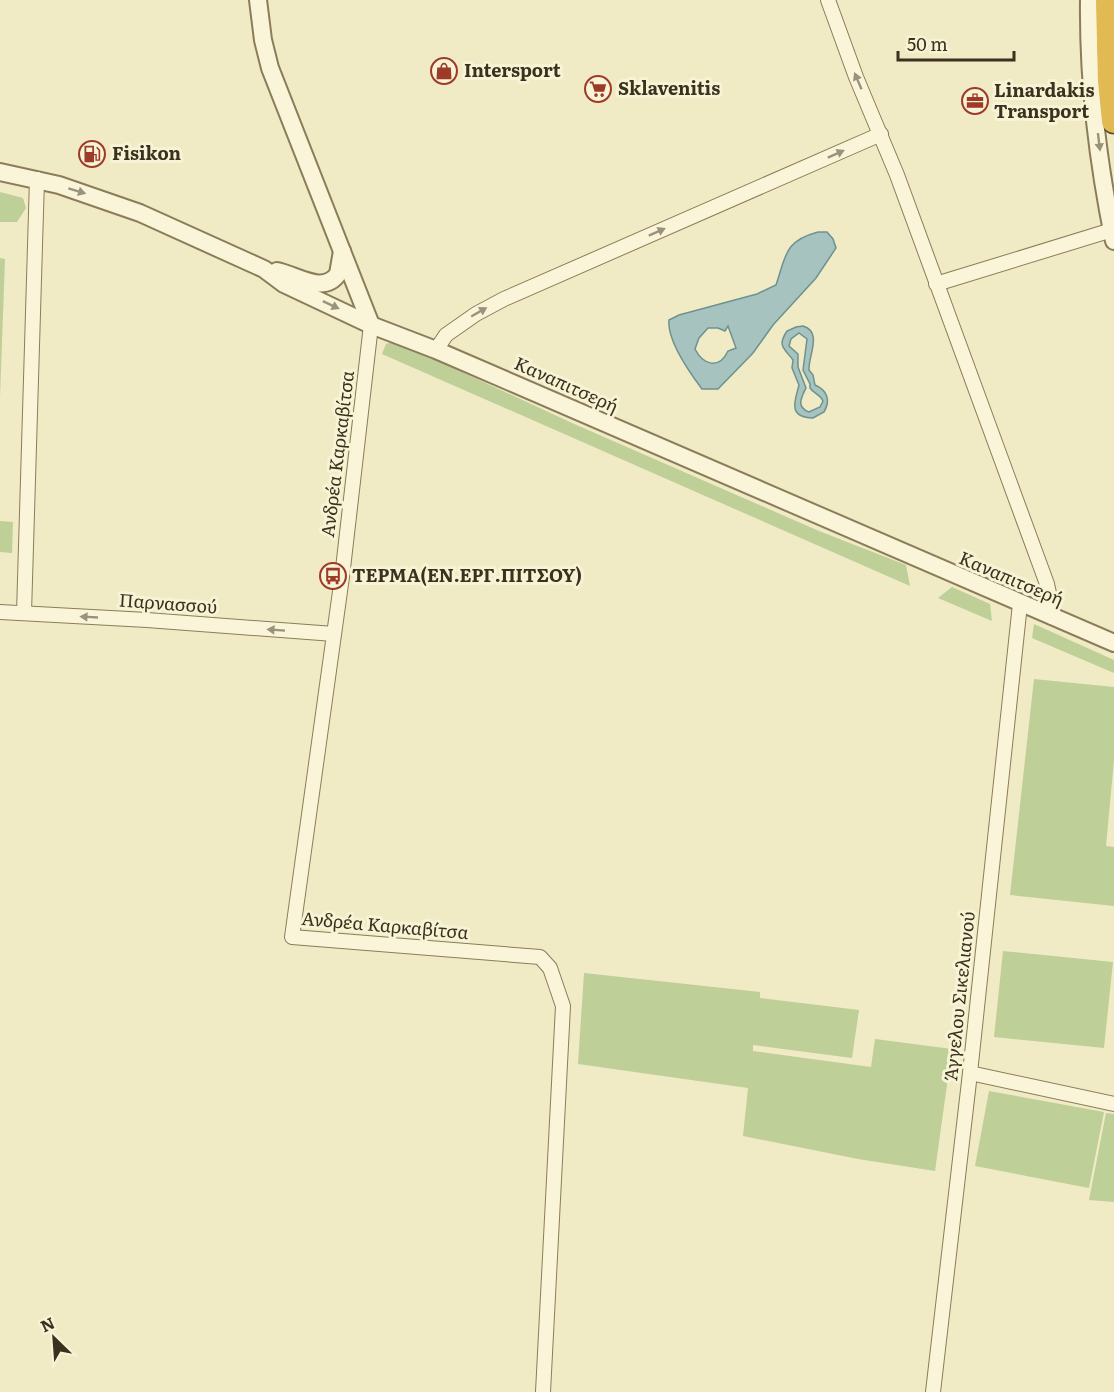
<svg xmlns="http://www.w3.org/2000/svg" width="1114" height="1392" font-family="Literata,serif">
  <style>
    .green { fill: #bfcf98 }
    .water { fill: #a7c3bf; stroke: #6d928f; stroke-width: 1.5; fill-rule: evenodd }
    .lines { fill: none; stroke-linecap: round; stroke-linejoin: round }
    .minor-casing { stroke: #8c7c5a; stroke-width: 16 }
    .tertiary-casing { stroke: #8c7c5a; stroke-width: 20 }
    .motorway-casing { stroke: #59492e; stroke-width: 27 }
    .minor { stroke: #faf5d8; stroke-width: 14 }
    .tertiary { stroke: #faf5d8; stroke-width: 16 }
    .motorway { stroke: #e1ba53; stroke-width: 24 }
    .oneway { fill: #9a937b }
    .labels { text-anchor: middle; stroke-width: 6; stroke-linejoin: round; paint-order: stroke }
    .poi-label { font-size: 18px; font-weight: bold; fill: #3b311e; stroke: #f7f3d5; text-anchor: start }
    .street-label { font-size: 18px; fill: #3b311e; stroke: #f7f3d5 }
  </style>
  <rect width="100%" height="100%" fill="#f0eac5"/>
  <g class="green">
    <path d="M0 192 23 198 26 208 17 222H0Z"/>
    <path d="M0 258 5 259 0 397Z"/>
    <path d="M392 342 402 344 572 423 819 531 906 565 910 586 382 354 386 344Z"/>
    <path d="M0 521 13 522 12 553 0 552Z"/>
    <path d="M952 587 990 604 992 621 938 598Z"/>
    <path d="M1034 624 1114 660V673L1032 638Z"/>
    <path d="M1034 679 1114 687V760L1106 846 1114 847V906L1010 895Z"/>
    <path d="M1003 951 1113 962 1104 1048 994 1037Z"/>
    <path d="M584 973 760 992V998L859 1010 852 1058 753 1045V1051L871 1067 875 1039 952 1049 935 1171 858 1159 743 1136 748 1088 578 1064Z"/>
    <path d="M989 1091 1104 1112 1089 1188 975 1166Z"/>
    <path d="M1106 1113 1114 1114V1202L1089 1200Z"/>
  </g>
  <g class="water">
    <path d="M818 232H827L833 239 836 248 816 278 773 325 753 353 718 389H702C690 373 667 340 669 320L679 315 757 294 776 285C786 256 784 241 818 232ZM728 326 736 348 728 351C719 370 703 365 695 349L699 338 708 328H718L725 331Z"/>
    <path d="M803 326C823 332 808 356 809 370L813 375 815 385C827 390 831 400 824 412L813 418C787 417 795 401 799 385L792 368 793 360C784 348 777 346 787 331L796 327ZM799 333 807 339 803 370 810 384V388C814 394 820 394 823 401L820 407 809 412C796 407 801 398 806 388L798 367V354L789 346 791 339Z"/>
  </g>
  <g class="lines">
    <defs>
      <g id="minor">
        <path d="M828 0 856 77 897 175 1047 584 1050 598 1052 617"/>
        <path d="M936 284 1112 230"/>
        <path d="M371 325 342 577 292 937 540 957 550 968 563 1006 543 1392"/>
        <path d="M436 350 446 335 476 314 504 299 881 134"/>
        <path d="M0 612 147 620 334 634"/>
        <path d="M24 613 37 179"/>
        <path d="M970 1073 1114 1104"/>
        <path d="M933 1392 970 1073 1020 604"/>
      </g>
      <g id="tertiary">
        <path d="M258 0 263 40 270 68 371 325"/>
        <path d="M1089 0C1088 80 1098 163 1114 241"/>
        <path d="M0 172 59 185 140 213 264 269 284 284 371 325 436 350 1114 643"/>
        <path d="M277 271C297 275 323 295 338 274L342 251"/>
      </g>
      <path id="motorway" d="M1108 0 1110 81 1114 121"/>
    </defs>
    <use href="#minor" class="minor-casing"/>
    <use href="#tertiary" class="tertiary-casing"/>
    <use href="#motorway" class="motorway-casing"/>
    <use href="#minor" class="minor"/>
    <use href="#tertiary" class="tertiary"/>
    <use href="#motorway" class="motorway"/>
  </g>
  <defs><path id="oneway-solid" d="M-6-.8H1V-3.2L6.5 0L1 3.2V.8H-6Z" transform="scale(1.5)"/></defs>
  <g class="oneway">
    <use href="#oneway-solid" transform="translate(858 81) rotate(-113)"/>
    <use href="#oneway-solid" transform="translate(1099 142) rotate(83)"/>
    <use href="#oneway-solid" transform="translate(836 154) rotate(-24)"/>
    <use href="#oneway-solid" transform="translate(77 191) rotate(17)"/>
    <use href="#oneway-solid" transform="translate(657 232) rotate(-24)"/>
    <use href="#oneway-solid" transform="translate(331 305) rotate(25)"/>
    <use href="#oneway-solid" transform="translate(479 312) rotate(-30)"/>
    <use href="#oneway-solid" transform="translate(89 617) rotate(-177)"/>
    <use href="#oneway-solid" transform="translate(276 630) rotate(-176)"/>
  </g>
  <defs>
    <symbol id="shop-ring" viewBox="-11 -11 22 22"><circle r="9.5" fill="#f7f3d5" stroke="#9d3a28" stroke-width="1.5"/><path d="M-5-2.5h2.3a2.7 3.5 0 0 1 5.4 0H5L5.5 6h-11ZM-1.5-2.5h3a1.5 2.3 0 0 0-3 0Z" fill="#9d3a28"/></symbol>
    <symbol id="supermarket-ring" viewBox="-11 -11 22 22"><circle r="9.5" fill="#f7f3d5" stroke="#9d3a28" stroke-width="1.5"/><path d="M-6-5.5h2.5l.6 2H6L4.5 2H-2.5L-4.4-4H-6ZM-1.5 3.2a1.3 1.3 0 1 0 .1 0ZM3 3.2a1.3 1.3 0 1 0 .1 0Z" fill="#9d3a28"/></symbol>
    <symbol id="office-ring" viewBox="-11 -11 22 22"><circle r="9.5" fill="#f7f3d5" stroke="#9d3a28" stroke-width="1.5"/><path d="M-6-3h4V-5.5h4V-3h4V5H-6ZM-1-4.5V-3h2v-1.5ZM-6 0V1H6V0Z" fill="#9d3a28"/></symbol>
    <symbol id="fuel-ring" viewBox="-11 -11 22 22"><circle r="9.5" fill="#f7f3d5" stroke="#9d3a28" stroke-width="1.5"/><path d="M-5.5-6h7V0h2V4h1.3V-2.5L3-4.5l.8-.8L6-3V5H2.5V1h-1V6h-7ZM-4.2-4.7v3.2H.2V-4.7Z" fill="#9d3a28"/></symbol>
    <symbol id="bus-ring" viewBox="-11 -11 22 22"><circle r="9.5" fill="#f7f3d5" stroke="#9d3a28" stroke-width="1.5"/><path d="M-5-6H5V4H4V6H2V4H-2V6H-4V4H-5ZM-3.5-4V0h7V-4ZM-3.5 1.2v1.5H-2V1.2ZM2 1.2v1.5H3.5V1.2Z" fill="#9d3a28"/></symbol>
  </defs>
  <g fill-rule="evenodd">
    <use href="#shop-ring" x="429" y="56" width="30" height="30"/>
    <use href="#supermarket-ring" x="583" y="74" width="30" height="30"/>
    <use href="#office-ring" x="960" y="86" width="30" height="30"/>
    <use href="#fuel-ring" x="77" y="139" width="30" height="30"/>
    <use href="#bus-ring" x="318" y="561" width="30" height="30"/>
  </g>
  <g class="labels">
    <g class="poi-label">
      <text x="464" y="77">Intersport</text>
      <text x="618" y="95">Sklavenitis</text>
      <text x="994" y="97">Linardakis<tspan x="994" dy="21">Transport</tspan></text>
      <text x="112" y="160">Fisikon</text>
      <text x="352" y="582">ΤΕΡΜΑ(ΕΝ.ΕΡΓ.ΠΙΤΣΟΥ)</text>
    </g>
    <g class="street-label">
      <text transform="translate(566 385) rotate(24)" y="6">Καναπιτσερή</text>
      <text transform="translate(338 454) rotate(-83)" y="6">Ανδρέα Καρκαβίτσα</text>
      <text transform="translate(1011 579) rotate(23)" y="6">Καναπιτσερή</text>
      <text transform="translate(168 604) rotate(4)" y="6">Παρνασσού</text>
      <text transform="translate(385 926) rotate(5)" y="6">Ανδρέα Καρκαβίτσα</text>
      <text transform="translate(960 996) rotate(-84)" y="6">Άγγελου Σικελιανού</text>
    </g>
  </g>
  <g transform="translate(54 1338) rotate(335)" stroke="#f7f3d5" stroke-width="4.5" paint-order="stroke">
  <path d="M0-4.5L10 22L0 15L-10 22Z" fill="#3b311e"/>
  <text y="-9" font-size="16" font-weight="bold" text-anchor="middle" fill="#3b311e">N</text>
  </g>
  <path d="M898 51v9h116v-9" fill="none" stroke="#3b311e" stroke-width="3"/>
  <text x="907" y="51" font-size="18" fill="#3b311e" stroke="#f7f3d5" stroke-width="4.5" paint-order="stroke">50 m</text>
</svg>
